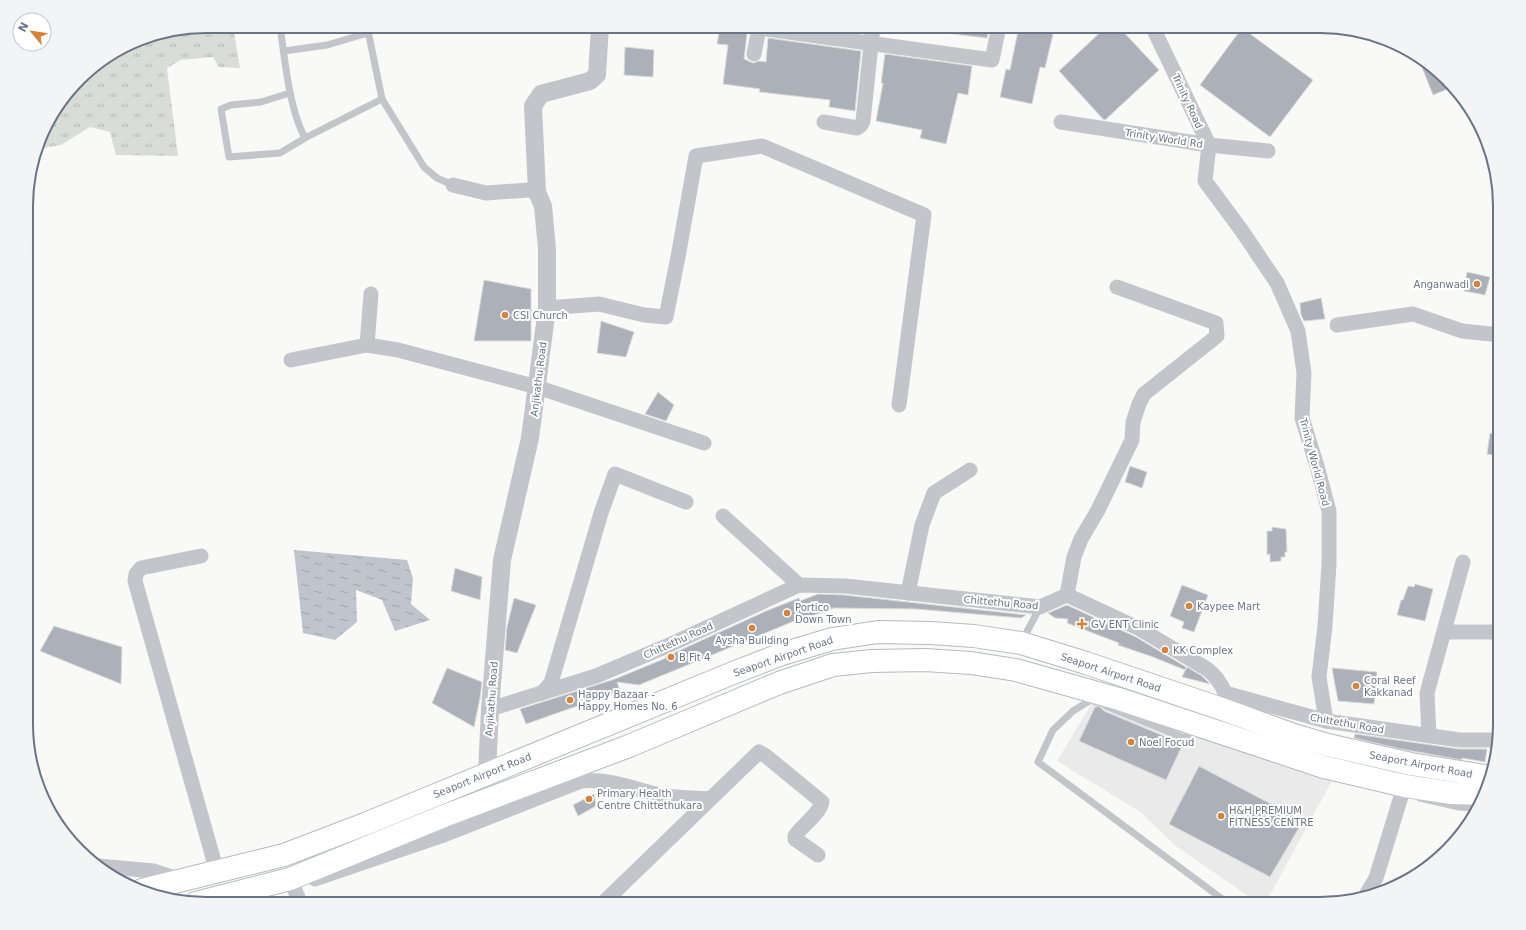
<svg xmlns="http://www.w3.org/2000/svg" width="1526" height="930" font-family="'DejaVu Sans',sans-serif">
  <style>
    .built { fill: #eaeaea }
    .grass { fill: url(#grass-tufts) }
    .water { fill: url(#water-ripples) }
    .building { fill: #acb1b9; stroke: #dbdbd9 }
    .lines { fill: none; stroke-linecap: round; stroke-linejoin: round }
    .primary-casing { stroke: #b6b9be; stroke-width: 24 }
    .service { stroke: #c3c5ca; stroke-width: 7 }
    .minor { stroke: #c3c5ca; stroke-width: 15 }
    .tertiary { stroke: #c3c5ca; stroke-width: 18 }
    .primary { stroke: #fff; stroke-width: 22 }
    .poi-dot { fill: #d78139; stroke: #fff; stroke-width: 1.5 }
    .labels { text-anchor: middle; stroke-width: 4; stroke-linejoin: round; paint-order: stroke }
    .street-label { font-size: 10px; fill: #6a7486; stroke: #fff }
    .poi-label { font-size: 10px; fill: #6a7486; stroke: #fff; text-anchor: start }
    .rim { fill: none; stroke: #6a7486; stroke-width: 2 }
  </style>
  <defs>
    <pattern id="grass-tufts" width="24" height="20" patternUnits="userSpaceOnUse"><rect width="24" height="20" fill="#d8ded7"/><path d="M3 7l-1-3M5 7V3M7 7l1-3M15 17l-1-3M17 17v-4M19 17l1-3" fill="none" stroke="#b3b9b4"/></pattern>
    <pattern id="water-ripples" width="26" height="14" patternUnits="userSpaceOnUse"><rect width="26" height="14" fill="#c0c5cd"/><path d="M2 4q2-2 4 0t4 0M15 11q2-2 4 0t4 0" fill="none" stroke="#a0a5ac"/></pattern>
  </defs>
  <rect width="100%" height="100%" fill="#f9f9f7"/>
  <path class="built" d="M1092 703 1333 779 1265 904H1260L1177 847 1139 811 1057 761Z"/>
  <path class="grass" d="M206 26H233L240 68 219 67 213 57 181 60 167 68 178 156 116 155 110 132 90 127 61 145 43 148 40 143 45 126 87 71 137 40Z"/>
  <path class="water" d="M294 550 407 560 413 578 411 604 430 620 395 631 382 600 356 590 357 622 335 640 303 633Z"/>
  <g class="building">
    <path d="M720 26H748L744 59 753 63 759 61 766 62 768 38 861 51 855 111 829 107 830 100 759 92 760 89 723 84 728 45 717 44Z"/>
    <path d="M937 26H990L987 38 936 32Z"/>
    <path d="M1019 26H1055L1045 68 1040 67 1032 104 1000 97 1006 69 1010 70Z"/>
    <path d="M1107 26H1118L1159 70 1105 120 1103 119 1059 71Z"/>
    <path d="M1242 28 1313 80 1270 137 1200 85Z"/>
    <path d="M625 47 654 50 653 77 624 75Z"/>
    <path d="M885 54 972 66 968 95 958 93 946 144 920 138 922 130 876 121 883 83H881Z"/>
    <path d="M1417 55 1420 56 1450 88 1433 95Z"/>
    <path d="M1467 272 1490 277 1485 295 1464 291Z"/>
    <path d="M484 280 531 289V341H474Z"/>
    <path d="M1321 298 1325 319 1304 321 1301 315 1300 303Z"/>
    <path d="M601 321 634 332 626 357 597 353Z"/>
    <path d="M658 392 674 405 666 421 645 414Z"/>
    <path d="M1490 433 1500 435V456L1487 454Z"/>
    <path d="M1130 466 1147 472 1142 488 1125 482Z"/>
    <path d="M1272 527 1286 529 1287 552H1285V557H1281V561L1270 562V554L1267 555V531H1272Z"/>
    <path d="M455 568 482 577 480 600 451 591Z"/>
    <path d="M1415 584 1433 589 1425 621 1397 615 1401 600H1403L1408 586 1414 587Z"/>
    <path d="M1182 585 1208 595 1194 632 1182 628 1184 622 1170 616Z"/>
    <path d="M818 594 844 595 1026 615 1021 618 916 609 834 608 809 617V615L639 685 617 682 620 691 526 724 520 709 615 679 666 658 665 657 766 611 799 598 800 601Z"/>
    <path d="M514 598 536 605 517 653 505 650 507 627Z"/>
    <path d="M1067 605 1136 637 1186 667 1185 670 1153 657 1118 645 1119 643 1067 623 1068 619 1055 618 1048 613Z"/>
    <path d="M54 626 122 647 121 684 40 651Z"/>
    <path d="M1187 667 1202 676 1210 684 1182 677Z"/>
    <path d="M447 668 482 682 480 698 474 727 432 703Z"/>
    <path d="M1332 668 1377 672 1374 704 1338 701Z"/>
    <path d="M1099 706 1104 711 1183 744 1166 780 1079 741 1095 707Z"/>
    <path d="M1355 734 1459 749H1487L1485 762 1462 758V760L1401 749 1354 738Z"/>
    <path d="M1199 766 1303 821 1270 877 1169 824Z"/>
    <path d="M594 794 596 806 578 816 573 805Z"/>
  </g>
  <g class="lines">
    <defs>
      <g id="primary">
        <path d="M142 890 284 855 365 824 733 673 782 654 832 639 878 632 930 633 974 636 1021 643 1086 663 1219 708 1294 735 1328 745 1411 764 1491 777"/>
        <path d="M196 903 290 879 444 816 629 746 779 683 833 665 872 661 925 660 971 663 1016 670 1119 699 1324 767 1405 786 1452 793 1485 794"/>
      </g>
    </defs>
    <use href="#primary" class="primary-casing"/>
    <g class="service">
      <path d="M280 26C285 60 289 109 305 138"/>
      <path d="M367 26 382 99 424 167 437 178 453 185"/>
      <path d="M284 51 327 45 368 33"/>
      <path d="M290 93 261 102 231 105 221 109 229 157 280 153 305 138 382 99"/>
      <path d="M1022 641 1040 607"/>
      <path d="M1096 702 1091 700 1073 711 1053 730 1038 762 1229 904"/>
      <path d="M1106 706 1184 738 1196 729"/>
      <path d="M1420 798 1459 807 1478 808"/>
    </g>
    <g class="minor">
      <path d="M1160 26 1154 30 1209 145 1205 181 1242 231 1277 283 1298 331 1304 373 1302 418 1317 466 1329 511V564L1325 626 1319 677 1326 721"/>
      <path d="M754 54 759 28 992 60 999 26"/>
      <path d="M824 122 857 128 861 125 863 121 873 26"/>
      <path d="M1061 122 1209 145 1268 151"/>
      <path d="M453 185 486 193 529 190 537 192"/>
      <path d="M547 308 599 304 644 315 666 317 678 257 696 156 762 146 924 215 899 405"/>
      <path d="M1337 325 1413 314 1462 331 1500 335"/>
      <path d="M367 345 371 294"/>
      <path d="M291 360 367 345 398 350 537 387 704 443"/>
      <path d="M723 516 799 585"/>
      <path d="M201 556 141 568 136 574 135 581 217 872"/>
      <path d="M908 593 922 525 934 493 970 470"/>
      <path d="M1067 595 1074 557 1081 539 1098 510 1132 440 1133 422 1139 404 1144 394 1217 336 1216 323 1117 287"/>
      <path d="M1444 632H1500"/>
      <path d="M542 693 551 683 601 513 615 474 686 502"/>
      <path d="M490 709 596 676 667 646 799 585 845 586 1040 607 1067 595 1140 629 1207 669C1216 676 1221 683 1225 693L1326 721 1460 740H1499"/>
      <path d="M1429 736 1427 693 1463 562"/>
      <path d="M98 866 154 871 181 880"/>
      <path d="M290 879 301 904"/>
      <path d="M315 879 441 836 581 781C608 778 634 789 660 795 676 798 694 798 710 799"/>
      <path d="M1367 893 1376 878 1407 777"/>
      <path d="M602 904 759 752 766 756 822 802C819 815 802 825 795 836V839L818 855"/>
    </g>
    <path class="tertiary" d="M487 773 490 709 502 560 530 438 547 308V249L543 206 537 192 533 106 541 94 590 81 597 75 600 26"/>
    <use href="#primary" class="primary"/>
  </g>
  <g class="poi-dot">
    <circle cx="1477" cy="284" r="4"/>
    <circle cx="505" cy="315" r="4"/>
    <circle cx="1189" cy="606" r="4"/>
    <circle cx="787" cy="613" r="4"/>
    <path d="M1080 618h4v4h4v4h-4v4h-4v-4h-4v-4h4z"/>
    <circle cx="752" cy="628" r="4"/>
    <circle cx="1165" cy="650" r="4"/>
    <circle cx="671" cy="657" r="4"/>
    <circle cx="1356" cy="686" r="4"/>
    <circle cx="570" cy="700" r="4"/>
    <circle cx="1131" cy="742" r="4"/>
    <circle cx="589" cy="799" r="4"/>
    <circle cx="1221" cy="816" r="4"/>
  </g>
  <g class="labels">
    <g class="street-label">
      <text transform="translate(1188 101) rotate(65)" y="4">Trinity Road</text>
      <text transform="translate(1164 138) rotate(9)" y="4">Trinity World Rd</text>
      <text transform="translate(538 379) rotate(-83)" y="4">Anjikathu Road</text>
      <text transform="translate(1315 462) rotate(75)" y="4">Trinity World Road</text>
      <text transform="translate(1001 602) rotate(5)" y="4">Chittethu Road</text>
      <text transform="translate(678 640) rotate(-24)" y="4">Chittethu Road</text>
      <text transform="translate(783 656) rotate(-19)" y="4">Seaport Airport Road</text>
      <text transform="translate(1111 672) rotate(18)" y="4">Seaport Airport Road</text>
      <text transform="translate(491 699) rotate(-86)" y="4">Anjikathu Road</text>
      <text transform="translate(1347 723) rotate(10)" y="4">Chittethu Road</text>
      <text transform="translate(1421 764) rotate(11)" y="4">Seaport Airport Road</text>
      <text transform="translate(482 775) rotate(-22)" y="4">Seaport Airport Road</text>
    </g>
    <g class="poi-label">
      <text x="1469" y="288" text-anchor="end">Anganwadi</text>
      <text x="513" y="319">CSI Church</text>
      <text x="1197" y="610">Kaypee Mart</text>
      <text x="795" y="611">Portico<tspan x="795" dy="12">Down Town</tspan></text>
      <text x="1091" y="628">GV ENT Clinic</text>
      <text x="752" y="644" text-anchor="middle">Aysha Building</text>
      <text x="1173" y="654">KK Complex</text>
      <text x="679" y="661">B Fit 4</text>
      <text x="1364" y="684">Coral Reef<tspan x="1364" dy="12">Kakkanad</tspan></text>
      <text x="578" y="698">Happy Bazaar -<tspan x="578" dy="12">Happy Homes No. 6</tspan></text>
      <text x="1139" y="746">Noel Focud</text>
      <text x="597" y="797">Primary Health<tspan x="597" dy="12">Centre Chittethukara</tspan></text>
      <text x="1229" y="814">H&amp;H PREMIUM<tspan x="1229" dy="12">FITNESS CENTRE</tspan></text>
    </g>
  </g>
  <path d="M0 0H1526V930H0ZM206 33H1320A173 173 0 0 1 1493 206V724A173 173 0 0 1 1320 897H206A173 173 0 0 1 33 724V206A173 173 0 0 1 206 33Z" fill="#f3f4f5" fill-rule="evenodd"/>
  <path class="rim" d="M206 33H1320A173 173 0 0 1 1493 206V724A173 173 0 0 1 1320 897H206A173 173 0 0 1 33 724V206A173 173 0 0 1 206 33Z"/>
  <g transform="translate(32 32) rotate(299)"><circle r="19" fill="#ffffff" stroke="#c3c7cf"/>
  <path d="M0-3L7 15L0 10L-7 15Z" fill="#d78139"/>
  <text y="-6" font-size="11" font-weight="bold" text-anchor="middle" fill="#6a7486">N</text>
  </g>
</svg>
